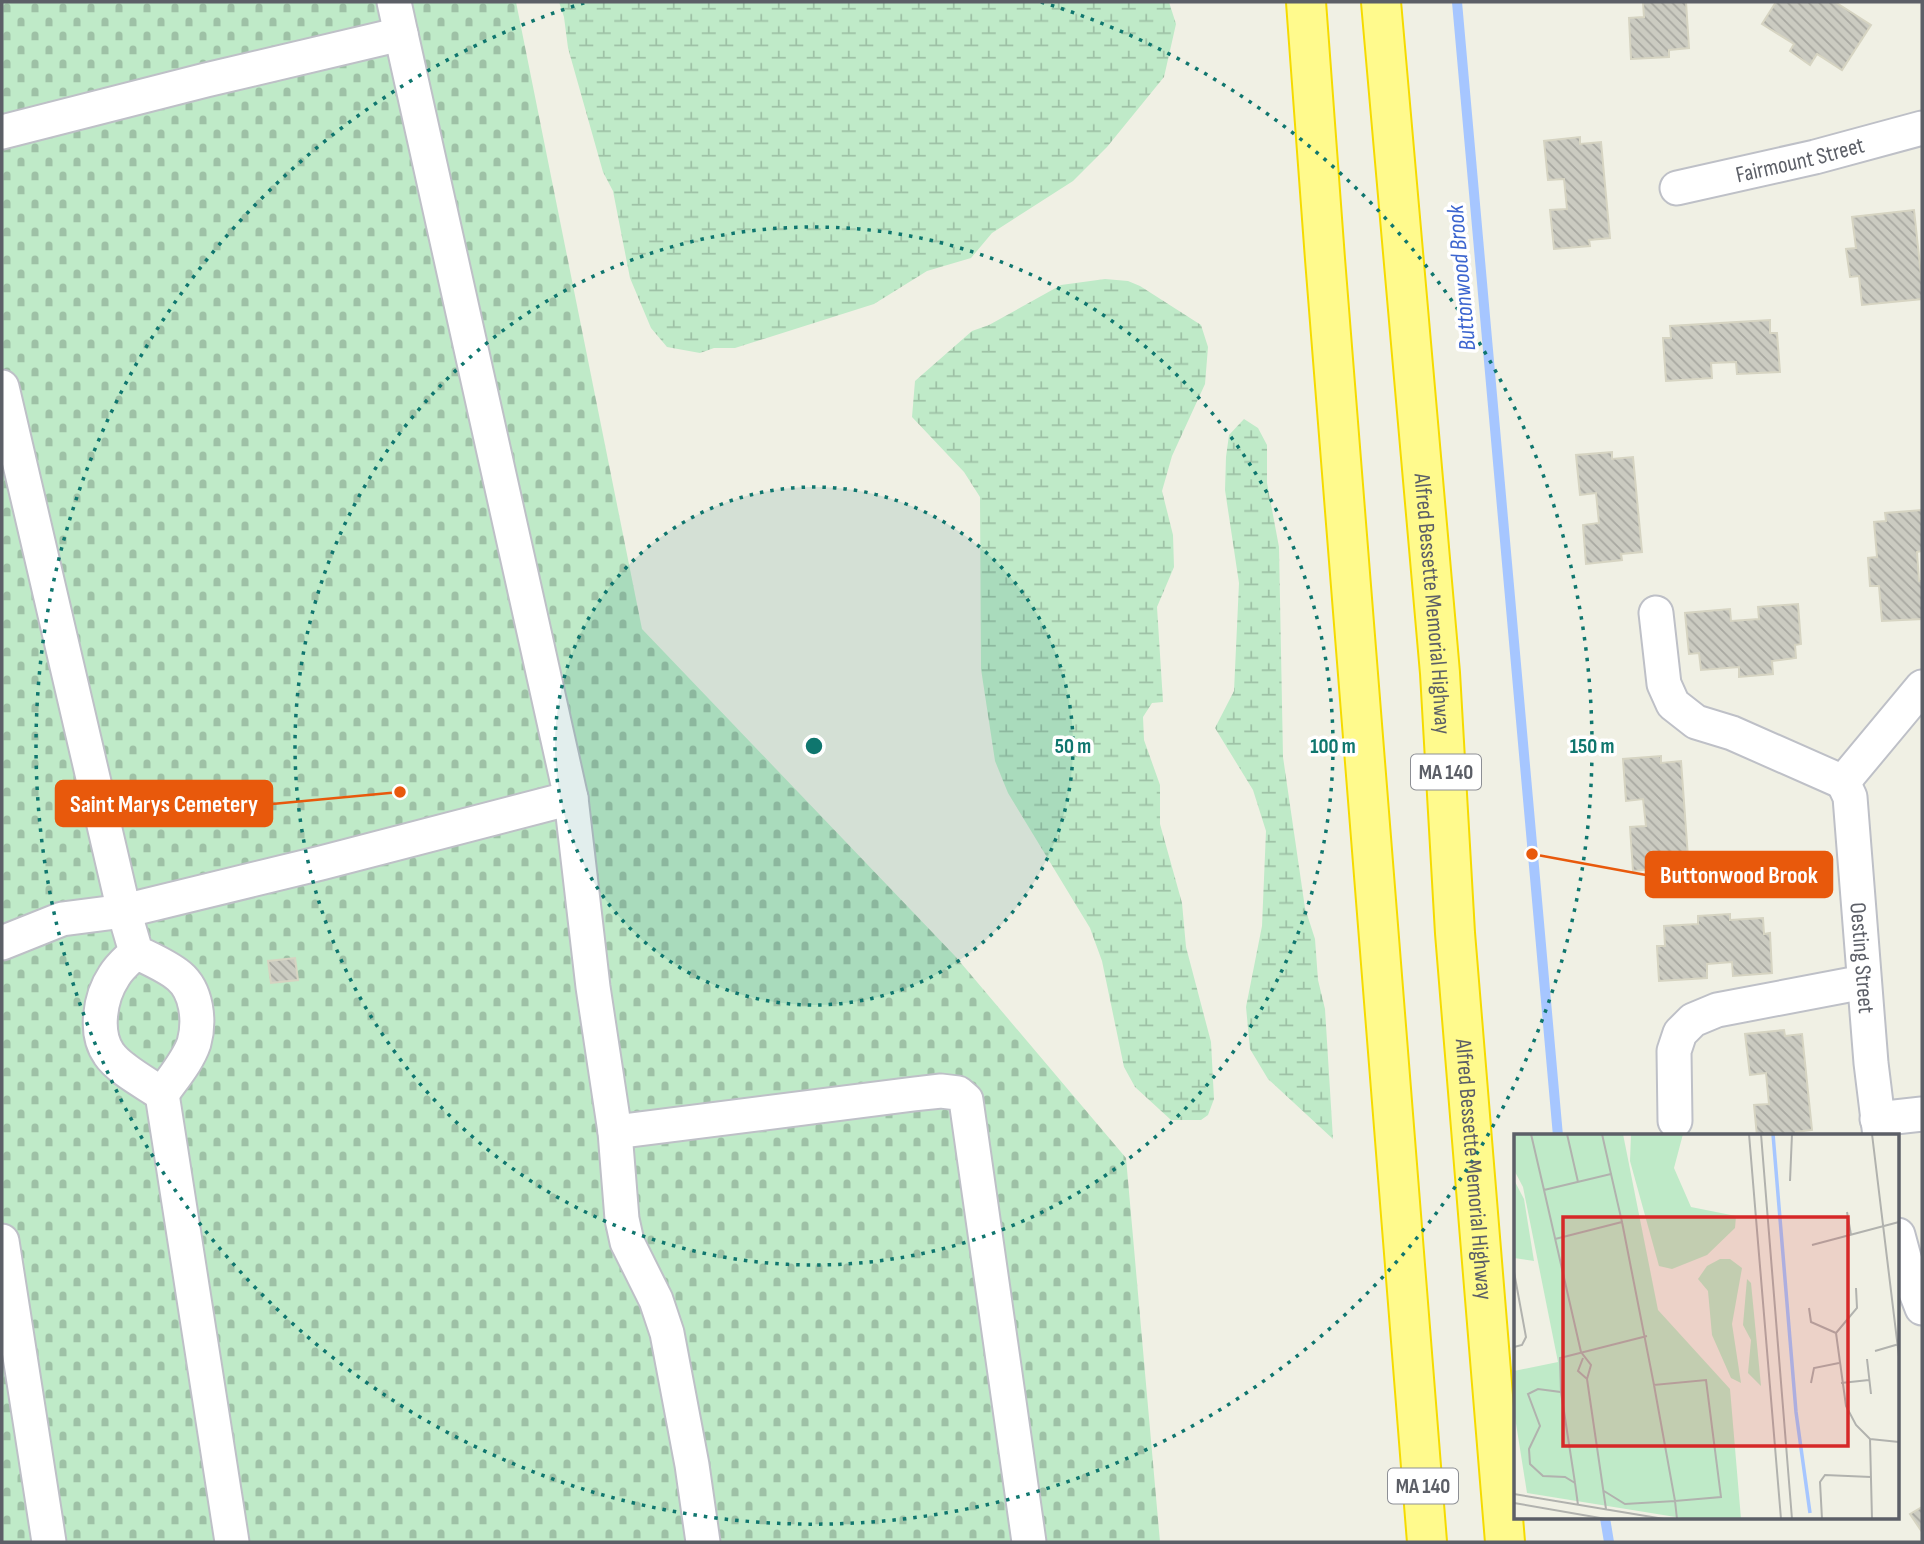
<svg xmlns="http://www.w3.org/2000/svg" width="1924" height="1544" font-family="'Sofia Sans Condensed',sans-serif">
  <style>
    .wetland { fill: url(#wetland-marsh) }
    .cemetery { fill: url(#cemetery-stones) }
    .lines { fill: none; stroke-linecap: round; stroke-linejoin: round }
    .stream { stroke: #a6c6ff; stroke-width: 10 }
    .building { fill: url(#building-back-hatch); stroke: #d6d4c2; stroke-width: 2 }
    .minor-casing { stroke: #bec0c7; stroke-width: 37 }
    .highway-casing { stroke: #f5db00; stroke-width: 42 }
    .minor { stroke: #fff; stroke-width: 33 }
    .highway { stroke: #fffa8d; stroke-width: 38 }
    .ring { fill: none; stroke: #0f766e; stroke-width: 3.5; stroke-dasharray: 3.5 7 }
    .labels { text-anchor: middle; stroke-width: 7; stroke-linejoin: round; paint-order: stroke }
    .shield { fill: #fff; stroke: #8d8f95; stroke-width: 2 }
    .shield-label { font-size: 21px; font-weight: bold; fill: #5c5f67 }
    .street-label { font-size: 23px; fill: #5c5f67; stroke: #fff }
    .water-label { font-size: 24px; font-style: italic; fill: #3c65cf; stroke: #fff }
    .inset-river { fill: none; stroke: #a6c6ff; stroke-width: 3.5 }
    .inset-road { fill: none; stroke: #b1b2ae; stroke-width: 2 }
    .view { fill: #d62828; fill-opacity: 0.15; stroke: #d62828; stroke-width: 3.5 }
    .inset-edge { fill: none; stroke: #5c5f67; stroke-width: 3.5 }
    .centre { fill: #0f766e; stroke: #fff; stroke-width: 3.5 }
    .ring-label { font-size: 21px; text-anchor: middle; font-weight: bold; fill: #0f766e; stroke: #fff; stroke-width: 7; stroke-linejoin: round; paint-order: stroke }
    .leader { fill: none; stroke: #e8590c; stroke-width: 2.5 }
    .callout-dot { fill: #e8590c; stroke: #fff; stroke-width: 2.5 }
    .callout { fill: #e8590c; stroke: #e8590c; stroke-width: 2.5 }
    .callout-label { font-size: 24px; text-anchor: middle; font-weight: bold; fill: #fff }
  </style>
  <defs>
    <pattern id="wetland-marsh" width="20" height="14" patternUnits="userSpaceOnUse" patternTransform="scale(1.75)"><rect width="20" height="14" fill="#bfeac8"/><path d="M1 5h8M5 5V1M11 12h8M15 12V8" fill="none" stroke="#9ec1a6"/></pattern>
    <pattern id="cemetery-stones" width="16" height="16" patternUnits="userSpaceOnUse" patternTransform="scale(1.75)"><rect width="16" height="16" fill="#bfeac8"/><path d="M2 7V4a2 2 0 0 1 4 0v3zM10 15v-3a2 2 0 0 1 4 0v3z" fill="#9ec1a6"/></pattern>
    <pattern id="building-back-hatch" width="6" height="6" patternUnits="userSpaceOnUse" patternTransform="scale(1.75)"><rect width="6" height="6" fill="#cbcbc1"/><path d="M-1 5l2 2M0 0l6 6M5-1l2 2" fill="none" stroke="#a8a8a1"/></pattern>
  </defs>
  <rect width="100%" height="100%" fill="#f0f0e4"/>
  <g class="wetland">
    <path d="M559 2H1169L1176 24 1164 77 1107 147 1073 181 992 233 971 258 927 271 874 304 735 348H714L700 353 667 347 651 328 630 278 613 191 603 172 568 48 564 17Z"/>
    <path d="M1105 279 1128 281 1140 286 1201 325 1208 347 1205 384 1172 456 1162 491 1173 535 1174 567 1157 607 1163 702 1152 703 1143 717 1144 740 1160 785V824L1182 903 1186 947 1211 1042 1214 1099 1208 1115 1201 1120H1171L1135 1087 1124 1067 1102 961 1090 928 1008 793 995 761 981 669 980 497 964 472 912 417 915 381 972 331 989 325 1061 285Z"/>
    <path d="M1244 419 1258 428 1267 445V483L1279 547 1283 757 1305 908 1315 939 1318 980 1325 1009 1333 1139 1268 1079 1250 1049 1246 1007 1262 926 1266 831 1253 790 1215 728 1234 691 1239 583 1225 490 1226 457 1229 435Z"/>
  </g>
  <path class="cemetery" d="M2 2H516L642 629 955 956 1126 1158 1160 1542H2Z"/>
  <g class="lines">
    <g class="stream">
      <path d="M1457 2 1558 1136"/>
      <path d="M1605 1518 1609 1542"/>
    </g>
  </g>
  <g class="building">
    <path d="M1643 2H1686L1689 48 1669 50V57L1631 59 1629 18 1644 17Z"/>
    <path d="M1776 2H1835L1871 25 1842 70 1817 54 1810 65 1790 51 1794 44 1762 24Z"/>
    <path d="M1580 137V144L1601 142 1610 238 1589 240 1590 246 1554 249 1550 210 1567 209 1564 179 1548 180 1544 141Z"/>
    <path d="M1914 210 1922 284V299L1862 305 1859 276 1850 277 1846 249 1856 248 1852 217Z"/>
    <path d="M1770 320V333H1777L1780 372 1737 374 1736 362 1711 363 1712 378 1666 381 1663 338H1671L1670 326Z"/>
    <path d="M1612 452V459L1633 457 1642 552 1621 554 1622 560 1586 564 1583 525 1599 523 1596 493 1580 495 1576 455Z"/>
    <path d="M1922 510V551L1917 552 1919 581H1922V619L1882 621 1879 586H1870L1868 558 1877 557 1874 522 1886 521 1885 513Z"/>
    <path d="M1798 604 1801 644 1795 645 1796 658 1772 661 1773 674 1739 677V667L1701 670 1699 653 1689 654 1685 613 1730 609 1731 621 1759 619 1758 607Z"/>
    <path d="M1661 756V763L1681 761 1688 857 1673 858 1674 867 1633 871 1630 827 1646 826 1643 799 1626 801 1623 759Z"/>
    <path d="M1730 914V920L1763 918 1764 934 1770 933 1772 973 1733 976 1732 962 1707 964V978L1659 981 1657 946H1665L1664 926 1698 924V916Z"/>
    <path d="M295 958 298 980 271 983 268 961Z"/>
    <path d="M1784 1030 1785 1036 1802 1034 1812 1130 1796 1132V1136H1757L1754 1105 1769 1104 1766 1073 1750 1075 1745 1034Z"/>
    <path d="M1922 1507V1532L1910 1514Z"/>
  </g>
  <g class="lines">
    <defs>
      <g id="minor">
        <path d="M401 34 571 798 593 987 615 1132 622 1219 627 1242 656 1300 667 1333 692 1465 703 1542"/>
        <path d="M2 132 206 80 401 34 394 2"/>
        <path id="s1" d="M1677 188 1815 157 1922 128"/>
        <path d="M2 387 124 911 136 952C150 959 167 966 179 976 197 991 200 1021 194 1043 188 1061 173 1078 162 1094 146 1083 119 1069 109 1054 94 1033 100 997 114 976 119 967 129 959 136 952"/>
        <path d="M1656 613 1664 684 1673 704 1696 722 1732 733 1843 782"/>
        <path id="s2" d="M1843 782 1850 797 1871 1063 1880 1136"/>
        <path d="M1843 782 1922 687"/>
        <path d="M2 943 62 919 124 911 321 863 571 798"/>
        <path d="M162 1094 232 1542"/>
        <path d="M1877 1119 1922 1114"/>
        <path d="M1675 1121 1674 1051 1680 1033 1693 1020 1717 1010 1864 982"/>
        <path d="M615 1132 914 1094 941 1091 958 1093 966 1100 1029 1542"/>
        <path d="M1898 1235 1908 1272 1922 1308"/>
        <path d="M2 1241 49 1542"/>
      </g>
      <g id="highway">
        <path d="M1306 2 1325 259 1427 1542"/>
        <path id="s3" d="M1381 2 1440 673 1455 933 1505 1542"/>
      </g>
    </defs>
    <use href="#minor" class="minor-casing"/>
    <use href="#highway" class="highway-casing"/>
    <use href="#minor" class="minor"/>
    <use href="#highway" class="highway"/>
  </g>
  <circle cx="814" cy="746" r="259" fill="#0f766e" fill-opacity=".12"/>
  <g class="ring">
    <circle cx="814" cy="746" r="259"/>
    <circle cx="814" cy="746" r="519"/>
    <path d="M1041 2A778 778 0 1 1 587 2"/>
  </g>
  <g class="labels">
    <g class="shield">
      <rect x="1411" y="754.5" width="70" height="35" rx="5"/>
      <rect x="1388" y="1468.5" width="70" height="35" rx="5"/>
    </g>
    <g class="shield-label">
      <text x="1446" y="779">MA 140</text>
      <text x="1423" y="1493">MA 140</text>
    </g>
    <g class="street-label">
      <text dy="8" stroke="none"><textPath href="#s1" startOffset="126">Fairmount Street</textPath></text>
      <text dy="8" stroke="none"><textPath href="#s3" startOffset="604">Alfred Bessette Memorial Highway</textPath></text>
      <text dy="8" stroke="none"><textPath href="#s2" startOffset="178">Oesting Street</textPath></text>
      <text dy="8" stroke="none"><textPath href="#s3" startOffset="1171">Alfred Bessette Memorial Highway</textPath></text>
    </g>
    <g class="water-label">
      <text transform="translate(1461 278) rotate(-95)" y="8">Buttonwood Brook</text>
    </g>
  </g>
  <g transform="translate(1514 1134)">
    <rect width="385" height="385" fill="#f0f0e4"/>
    <path d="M117 0H169L160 34 177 73 222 82 221 94 193 121 158 135 145 132 116 27ZM0 46 10 65 20 127 0 124ZM206 125H216L228 134 218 190 227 249 217 244 198 201 194 157 184 145 193 132ZM233 145 237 149 247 252 234 239 237 206 229 191Z" fill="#bfeac8"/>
    <path d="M0 0H109L144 176 216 255 227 385H174L13 359 0 277V237L44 228 9 53 0 36Z" fill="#bfeac8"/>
    <path class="inset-river" d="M259 0 282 278 296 379"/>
    <path class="inset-road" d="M17 0 30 56 97 40 88 0M53 0 64 48M235 0 267 385M247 0 278 385M358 0 385 223M276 47 278 0M30 56 67 218 77 231 73 245 64 237 69 224M333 78 337 101M108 88 140 251 192 246 207 363 161 367 140 251M41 105 108 88 97 40M298 111 385 88M0 138 12 203 8 211 0 213M295 174 297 188 322 199M322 199 332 272 342 291 356 305 358 385M322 199 343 174 342 154M361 217 385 210M353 225 357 260M73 245 92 375M297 249 300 234 325 229M327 249 355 246M47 258 61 349M356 305 385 308M90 357 111 370 161 367 163 385M0 360 150 385M0 369 92 385M64 371 61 349 51 343 29 342 16 330 15 315 26 292 14 260 24 255 47 258 46 224 133 202M308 385 306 348 311 341 357 343"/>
    <path class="view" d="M49 83H334V312H49Z"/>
    <rect width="385" height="385" class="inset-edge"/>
  </g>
  <circle cx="814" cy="746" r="10" class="centre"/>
  <g class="ring-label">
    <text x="1073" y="753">50 m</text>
    <text x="1333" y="753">100 m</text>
    <text x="1592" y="753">150 m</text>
  </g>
  <path class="leader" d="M400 792L272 804M1532 854L1646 875"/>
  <g class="callout-dot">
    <circle cx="400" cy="792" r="7"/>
    <circle cx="1532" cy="854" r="7"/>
  </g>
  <g class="callout">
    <rect x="56" y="781" width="216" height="45" rx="7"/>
    <rect x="1646" y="852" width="186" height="45" rx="7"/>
  </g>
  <g class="callout-label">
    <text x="164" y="812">Saint Marys Cemetery</text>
    <text x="1739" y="883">Buttonwood Brook</text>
  </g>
  <rect width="1924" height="1544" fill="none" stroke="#5c5f67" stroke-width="7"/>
</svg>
